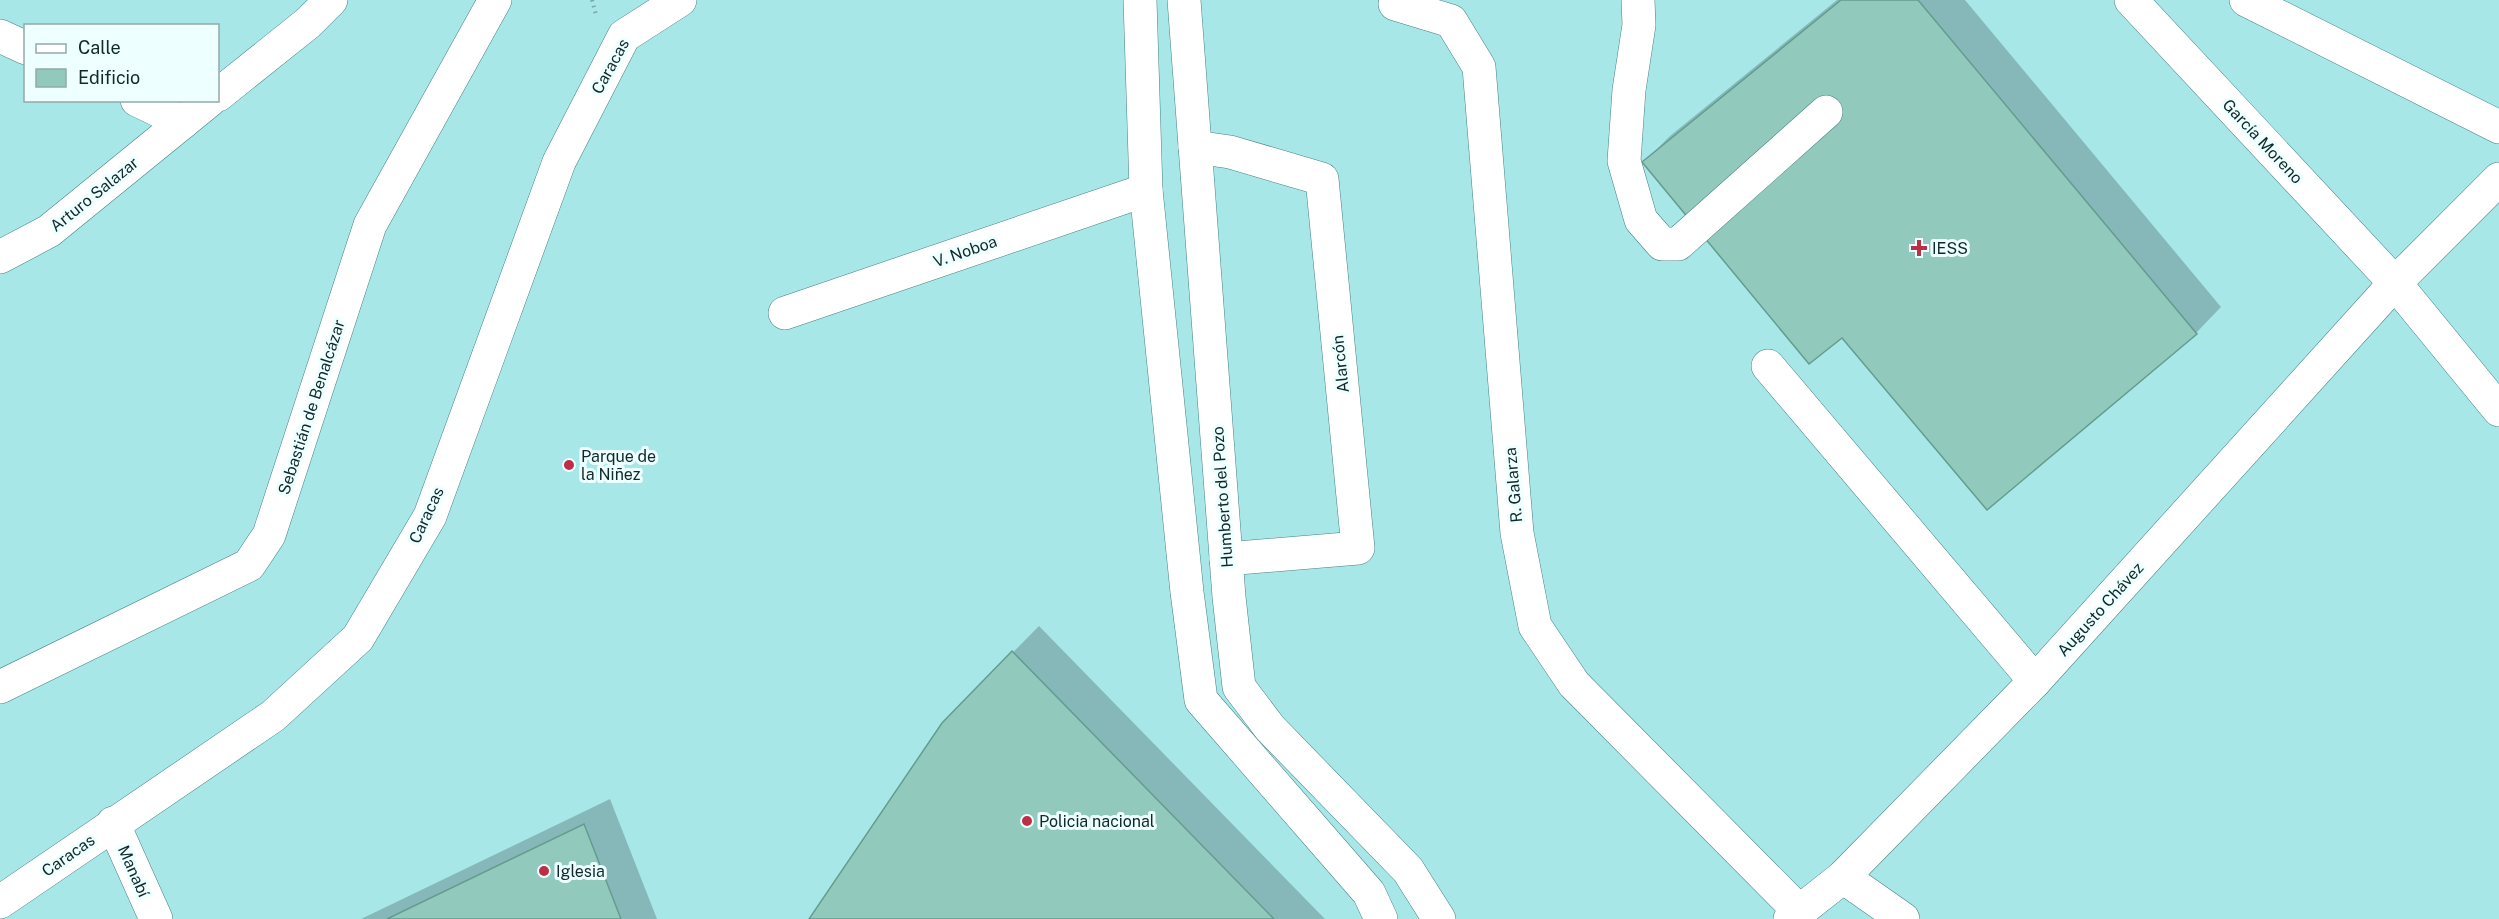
<svg xmlns="http://www.w3.org/2000/svg" width="2499" height="919" font-family="'Public Sans',sans-serif">
  <style>
    .shadow { fill: #0003 }
    .building { fill: #91cabc; stroke: #649c8e; stroke-width: 1.5 }
    .lines { fill: none; stroke-linecap: round; stroke-linejoin: round }
    .minor-casing { stroke: #458283; stroke-width: 34 }
    .highway-casing { stroke: #458283; stroke-width: 34 }
    .path { stroke: #76a8a9; stroke-width: 4; stroke-dasharray: 1.5 4.5; stroke-linecap: butt }
    .minor { stroke: #fff; stroke-width: 33 }
    .highway { stroke: #fff; stroke-width: 33 }
    .poi-dot { fill: #bf2e47; stroke: #edffff; stroke-width: 2 }
    .labels { text-anchor: middle; stroke-width: 6; stroke-linejoin: round; paint-order: stroke }
    .street-label { font-size: 16px; fill: #0f2829; stroke: #edffff }
    .poi-label { font-size: 16px; fill: #0f2829; stroke: #edffff; text-anchor: start }
  </style>
  <rect width="100%" height="100%" fill="#a8e7e8"/>
  <g class="shadow">
    <path d="M1837 0H1965L2221 307 2196 333 1842 336 1644 162 1670 136Z"/>
    <path d="M1039 626 1325 919H811L943 723Z"/>
    <path d="M610 799 657 919H361Z"/>
  </g>
  <g class="building">
    <path d="M1841 0H1918L2197 334 1987 510 1842 338 1809 364 1642 162Z"/>
    <path d="M1012 651 1274 919H809L942 723Z"/>
    <path d="M584 824 621 919H387Z"/>
  </g>
  <g class="lines">
    <defs>
      <g id="minor">
        <path d="M1140 0 1146 190 1187 592 1201 700 1369 893 1381 919"/>
        <path d="M1184 0 1229 597 1239 687 1270 728 1408 870 1439 919"/>
        <path d="M1638 0 1639 25 1629 90 1624 161 1641 220 1662 244H1678L1826 112"/>
        <path d="M2246 0 2499 127"/>
        <path d="M1395 4 1451 21 1479 67 1517 533 1535 626 1574 684 1799 911"/>
        <path d="M0 36 26 48"/>
        <path d="M218 95 308 23 331 0"/>
        <path d="M137 100 183 122"/>
        <path d="M1195 147 1230 152 1322 179 1358 548 1226 559"/>
        <path d="M0 257 49 231 210 100"/>
        <path d="M785 313 1146 190"/>
        <path d="M1768 366 2035 681"/>
        <path d="M0 687 249 565 269 535 370 225 495 0"/>
        <path d="M113 823 156 919"/>
        <path d="M1843 877 1903 919"/>
        <path d="M0 902 273 716 358 638 430 516 559 162 624 36 680 0"/>
        <path d="M1790 919 1843 877 2035 681 2395 283 2499 179"/>
      </g>
      <path id="highway" d="M2131 0 2395 283 2499 410"/>
    </defs>
    <use href="#minor" class="minor-casing"/>
    <use href="#highway" class="highway-casing"/>
    <path class="path" d="M592 0 596 15"/>
    <use href="#minor" class="minor"/>
    <use href="#highway" class="highway"/>
  </g>
  <g class="poi-dot">
    <path d="M1916 239h6v6h6v6h-6v6h-6v-6h-6v-6h6z"/>
    <circle cx="569" cy="465" r="6"/>
    <circle cx="1027" cy="821" r="6"/>
    <circle cx="544" cy="871" r="6"/>
  </g>
  <g class="labels">
    <g class="street-label">
      <text transform="translate(610 66) rotate(-61)" y="6">Caracas</text>
      <text transform="translate(2263 141) rotate(47)" y="6">García Moreno</text>
      <text transform="translate(94 194) rotate(-39)" y="6">Arturo Salazar</text>
      <text transform="translate(965 251) rotate(-19)" y="6">V. Noboa</text>
      <text transform="translate(1340 364) rotate(-96)" y="6">Alarcón</text>
      <text transform="translate(311 407) rotate(-72)" y="6">Sebastián de Benalcázar</text>
      <text transform="translate(1513 485) rotate(-95)" y="6">R. Galarza</text>
      <text transform="translate(1222 497) rotate(-94)" y="6">Humberto del Pozo</text>
      <text transform="translate(426 515) rotate(-65)" y="6">Caracas</text>
      <text transform="translate(2100 609) rotate(-48)" y="6">Augusto Chávez</text>
      <text transform="translate(68 855) rotate(-35)" y="6">Caracas</text>
      <text transform="translate(134 871) rotate(66)" y="6">Manabí</text>
    </g>
    <g class="poi-label">
      <text x="1932" y="254">IESS</text>
      <text x="581" y="462">Parque de<tspan x="581" dy="18">la Niñez</tspan></text>
      <text x="1039" y="827">Policia nacional</text>
      <text x="556" y="877">Iglesia</text>
    </g>
  </g>
  <rect x="24" y="24" width="195" height="78" fill="#edffff" stroke="#94a9a9" stroke-width="1.5"/>
  <rect x="36" y="44" width="30" height="9" fill="#ffffff" stroke="#94a9a9" stroke-width="1.5"/>
  <text x="78" y="54" font-size="18" fill="#0f2829">Calle</text>
  <rect x="36" y="69" width="30" height="18" fill="#91cabc" stroke="#94a9a9" stroke-width="1.5"/>
  <text x="78" y="84" font-size="18" fill="#0f2829">Edificio</text>
</svg>
